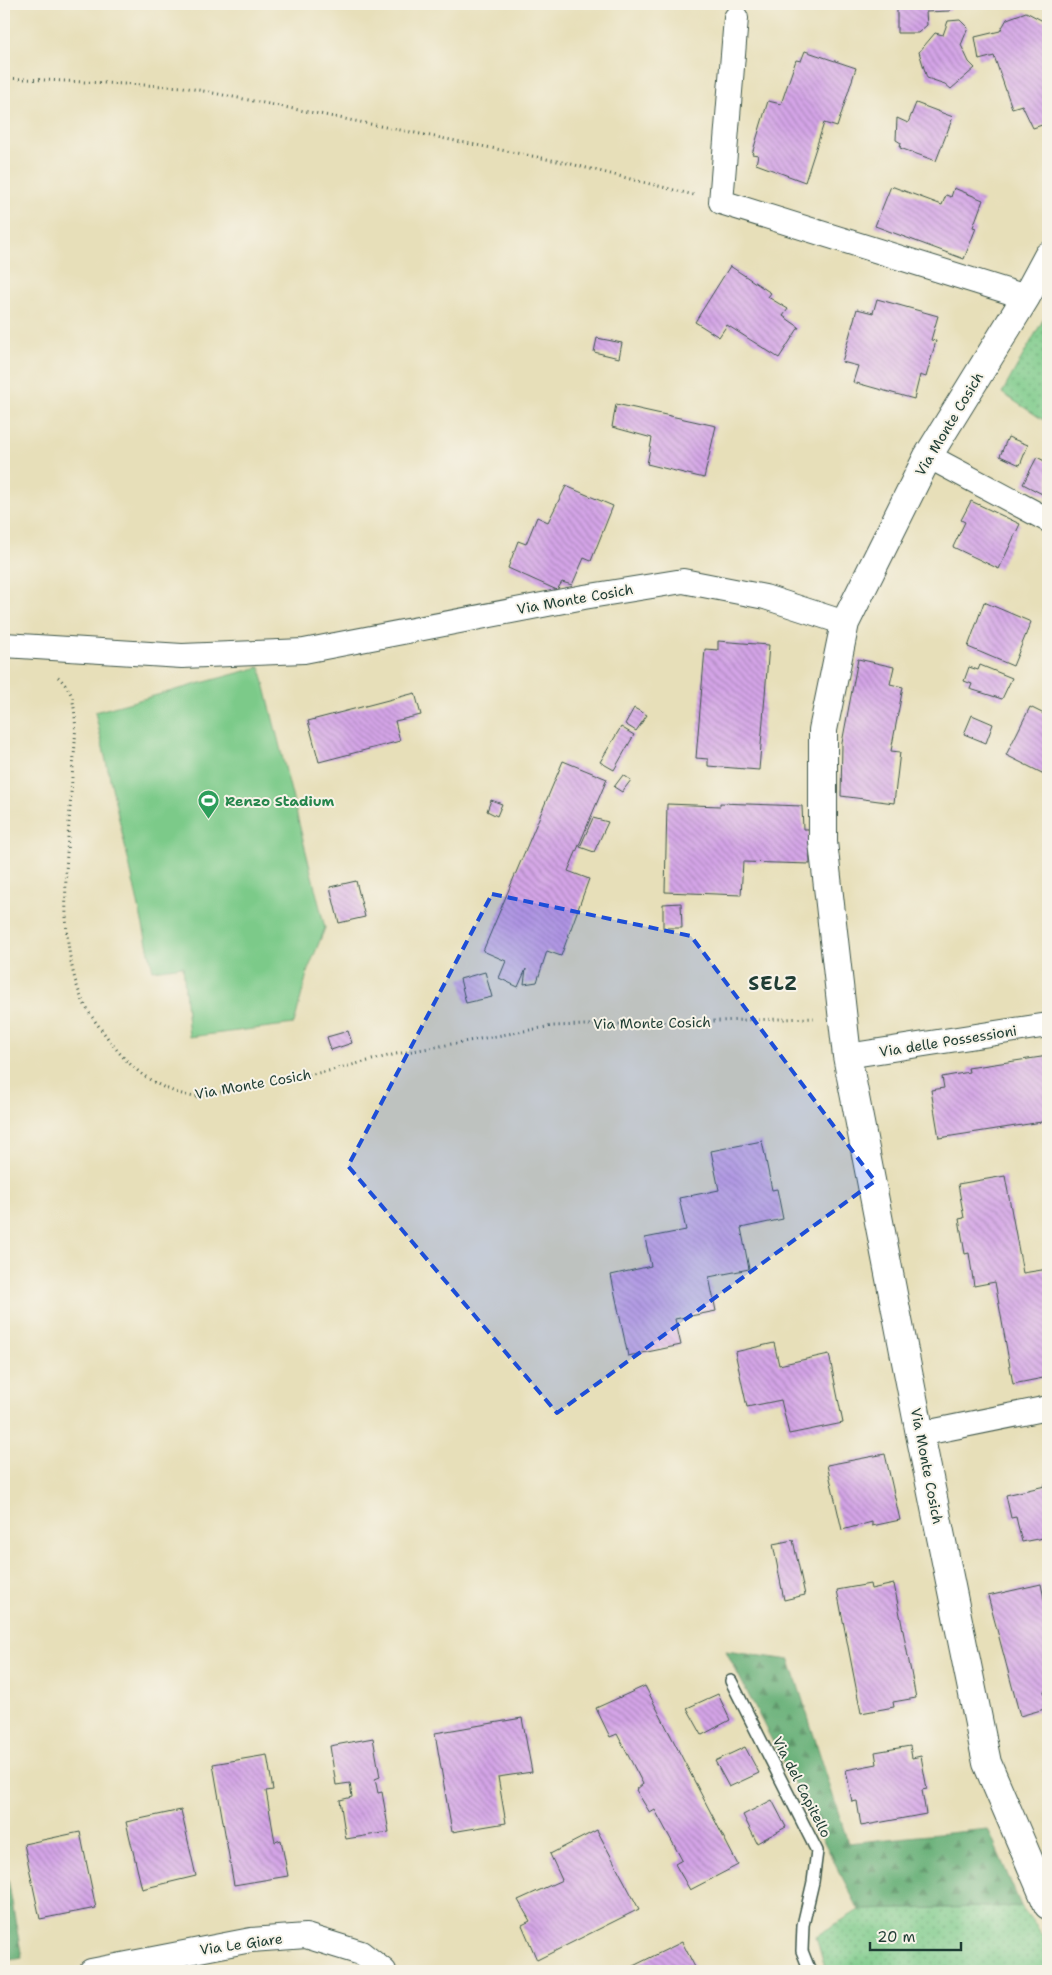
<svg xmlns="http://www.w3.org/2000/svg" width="1052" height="1975" font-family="'Shantell Sans',sans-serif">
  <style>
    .grass { fill: url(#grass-dots); stroke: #4d845e }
    .forest { fill: url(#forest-firs); stroke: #427654 }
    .garden { fill: #7bca89; stroke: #4d845e }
    .building { fill: url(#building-back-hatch) }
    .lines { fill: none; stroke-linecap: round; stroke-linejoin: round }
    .service-casing { stroke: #3d5548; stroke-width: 14 }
    .minor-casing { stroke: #3d5548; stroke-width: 26 }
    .tertiary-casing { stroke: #3d5548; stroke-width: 30 }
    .path { stroke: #3d5548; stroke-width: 3; stroke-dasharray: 1 4; stroke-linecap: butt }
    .service { stroke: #fff; stroke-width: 11 }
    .minor { stroke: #fff; stroke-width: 24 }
    .tertiary { stroke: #fff; stroke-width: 28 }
    .marked { fill: #1d4ed8; fill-opacity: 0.2; stroke: #1d4ed8; stroke-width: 4; stroke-dasharray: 10 6; stroke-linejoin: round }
    .labels { text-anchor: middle; stroke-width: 4; stroke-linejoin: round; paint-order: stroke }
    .street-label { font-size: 14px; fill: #1f3d34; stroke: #f7f3e8 }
    .leisure-label { font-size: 14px; font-weight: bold; fill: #27864d; stroke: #f7f3e8; text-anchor: start }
    .district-label { font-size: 19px; font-weight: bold; letter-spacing: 1px; fill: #1f3d34; stroke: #f7f3e8 }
  </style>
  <defs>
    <pattern id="grass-dots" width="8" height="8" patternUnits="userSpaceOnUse" patternTransform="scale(1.25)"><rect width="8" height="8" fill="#7bca89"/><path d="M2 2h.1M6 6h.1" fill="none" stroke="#64a571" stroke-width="1.8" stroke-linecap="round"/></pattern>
    <pattern id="forest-firs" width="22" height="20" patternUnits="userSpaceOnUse" patternTransform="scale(1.25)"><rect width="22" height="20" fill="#64ae75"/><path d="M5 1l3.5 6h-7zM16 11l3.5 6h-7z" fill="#528f61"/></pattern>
    <pattern id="building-back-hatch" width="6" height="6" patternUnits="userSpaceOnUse" patternTransform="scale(1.25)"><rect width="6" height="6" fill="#d4a4e7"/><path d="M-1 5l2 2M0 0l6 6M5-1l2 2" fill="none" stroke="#ab87bc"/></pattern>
  </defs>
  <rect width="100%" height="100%" fill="#f7f3e8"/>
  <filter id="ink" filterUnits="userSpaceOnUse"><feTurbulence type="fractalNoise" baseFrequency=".02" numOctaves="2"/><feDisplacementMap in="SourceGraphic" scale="10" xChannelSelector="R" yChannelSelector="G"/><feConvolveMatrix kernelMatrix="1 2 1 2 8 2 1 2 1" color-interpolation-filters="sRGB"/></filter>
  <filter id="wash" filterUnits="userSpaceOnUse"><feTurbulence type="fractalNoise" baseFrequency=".0096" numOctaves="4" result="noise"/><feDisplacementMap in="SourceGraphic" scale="20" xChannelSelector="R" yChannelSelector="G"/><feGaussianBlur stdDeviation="1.12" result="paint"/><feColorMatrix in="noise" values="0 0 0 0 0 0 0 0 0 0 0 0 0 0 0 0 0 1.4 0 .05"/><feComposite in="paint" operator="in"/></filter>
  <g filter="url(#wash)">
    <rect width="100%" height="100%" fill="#e7dfb9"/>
    <g class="grass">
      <path d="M1048 311V423L1002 393Z"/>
      <path d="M1021 1906 1048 1942V1971H826L816 1936 859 1910Z"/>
    </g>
    <g class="forest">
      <path d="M726 1651 790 1660 848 1843 988 1829 1021 1906 859 1910Z"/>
      <path d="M4 1857 22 1958 4 1961Z"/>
    </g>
    <path class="garden" d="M260 667 325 928 308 970 294 1024 189 1037 183 966 153 970 95 712Z"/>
    <g id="blocks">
      <g class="building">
        <path d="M897 4H952L950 11 926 12 927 25 918 33H897Z"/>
        <path d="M1026 12 1043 21 1048 17V123L1033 128 1022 105 1012 108 994 56 979 60 975 37 1000 31 1007 19Z"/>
        <path d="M960 20 968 28 961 45 969 62 975 68 951 89 945 84 927 78 919 52 935 33 943 35 948 21Z"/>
        <path d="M805 51 856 68 837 127 824 123 805 182 756 164 758 155 752 154 768 101 781 104 796 60 801 61Z"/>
        <path d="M916 103 953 117 936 161 900 148 901 143 896 140 897 118 908 123Z"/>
        <path d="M891 186 942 205 946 195 951 197 954 188 983 200 973 227 976 228 964 259 875 226Z"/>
        <path d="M730 266 771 293 768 297 788 309 783 316 799 327 779 358 727 325 719 337 695 322Z"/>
        <path d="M877 299 938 316 931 340 936 341 926 377 920 375 914 399 853 382 858 366 842 362 857 309 873 313Z"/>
        <path d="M597 338 622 343 619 358 594 352Z"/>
        <path d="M616 404 716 426 704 478 647 464 652 438 612 427Z"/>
        <path d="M1008 437 1028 445 1020 465 1000 456Z"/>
        <path d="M1037 457 1048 463V497L1023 484Z"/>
        <path d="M566 486 613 506 591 561 584 558 572 585 562 582 557 590 508 568 518 541 526 544 537 517 548 522Z"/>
        <path d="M971 501 1020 524 999 569 953 547 965 522 961 520Z"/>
        <path d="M984 602 1031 622 1013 666 968 647Z"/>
        <path d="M718 641 769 645 759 770 708 766V759L696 758 705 649 718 650Z"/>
        <path d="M858 659 894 667 890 684 903 687 891 751 900 752 894 803 841 796 842 743Z"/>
        <path d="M980 665 1012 678 1002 699 970 689 972 684 964 681 969 667 978 670Z"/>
        <path d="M415 693 421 715 395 721 400 741 319 762 308 721Z"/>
        <path d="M1030 707 1048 716V776L1006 755Z"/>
        <path d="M634 708 647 715 636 731 625 724Z"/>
        <path d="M972 715 993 724 986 743 964 734Z"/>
        <path d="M621 727 634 735 614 770 600 762Z"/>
        <path d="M563 761 607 779 568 871 589 879 561 956 547 951 537 982 524 984 526 969 518 987 499 978 506 961 483 951Z"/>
        <path d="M623 775 631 780 622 792 614 787Z"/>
        <path d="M491 800 502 804 497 816 487 811Z"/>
        <path d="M720 803 802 806 803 829H809L810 864 743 862 741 895 665 892 667 804 720 806Z"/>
        <path d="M593 818 608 822 594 852 580 847Z"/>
        <path d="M356 881 365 917 339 923 330 887Z"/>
        <path d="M681 903 682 928H663V904Z"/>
        <path d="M485 972 492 997 466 1003 460 979Z"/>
        <path d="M348 1031 352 1043 331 1050 327 1037Z"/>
        <path d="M1048 1056V1121L939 1138 931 1090 944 1088 942 1077 969 1072 968 1068Z"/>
        <path d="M762 1141 772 1190 777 1189 783 1219 741 1228 749 1269 709 1277 716 1311 675 1319 681 1345 628 1356 611 1275 651 1266 645 1238 686 1230 679 1198 719 1190 711 1151Z"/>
        <path d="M1005 1176 1023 1273 1048 1269V1377L1013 1384 995 1282 974 1286 969 1253 965 1254 959 1219 964 1218 958 1184Z"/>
        <path d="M774 1343 779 1365 829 1354 843 1423 789 1434 781 1400 747 1407 735 1352Z"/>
        <path d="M885 1454 900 1520 872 1526V1522L842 1530 827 1465Z"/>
        <path d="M1045 1483H1048V1537L1022 1542 1016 1517 1011 1518 1006 1495 1045 1486Z"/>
        <path d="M793 1540 805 1595 784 1600 773 1544Z"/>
        <path d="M870 1584 871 1589 894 1584 916 1698 893 1702 894 1707 861 1713 837 1590Z"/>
        <path d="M1041 1584 1047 1613 1043 1614 1048 1630V1691H1044L1048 1708 1020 1716 988 1596Z"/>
        <path d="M645 1686 738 1865 690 1890 675 1864 682 1860 655 1810 650 1813 636 1790 643 1784 617 1734 610 1737 596 1708Z"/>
        <path d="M718 1694 730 1720 702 1735 687 1708Z"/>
        <path d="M522 1718 532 1772 498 1777 506 1823 452 1832 435 1733Z"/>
        <path d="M373 1738 380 1777 375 1779 378 1793 382 1792 389 1832 346 1839 340 1800 352 1797 350 1783 336 1785 330 1746Z"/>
        <path d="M910 1746 912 1758 921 1756 927 1789 922 1790 926 1814 861 1826 857 1801 852 1802 846 1770 877 1764 875 1752Z"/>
        <path d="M745 1747 759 1773 729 1787 715 1761Z"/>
        <path d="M267 1755 273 1790 266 1791 275 1842 281 1840 288 1876 234 1885 213 1764Z"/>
        <path d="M1048 1764V1774L1043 1771Z"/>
        <path d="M772 1800 786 1827 757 1843 743 1815Z"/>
        <path d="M181 1810 196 1876 142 1889 126 1822Z"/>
        <path d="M597 1830 639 1909 537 1960 522 1925 530 1921 518 1900 562 1880 550 1854Z"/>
        <path d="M80 1832 96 1908 40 1919 24 1844Z"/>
        <path d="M682 1942 697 1971H623Z"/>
      </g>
    </g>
  </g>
  <g filter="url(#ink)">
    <use href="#blocks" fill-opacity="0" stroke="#3d5548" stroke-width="1"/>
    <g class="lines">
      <defs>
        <path id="service" d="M731 1681 817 1851 813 1882 803 1925 802 1951 810 1971"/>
        <g id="minor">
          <path d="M736 18 721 202 1026 297"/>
          <path d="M928 456 1048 520"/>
          <path d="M4 645 182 656 304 651 584 597 683 581 765 597 845 623"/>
          <path d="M847 1056 1048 1025"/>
          <path d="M920 1434 1048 1408"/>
          <path d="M91 1971 251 1940 306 1936 361 1953 384 1971"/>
        </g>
        <path id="tertiary" d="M1048 256 1026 297 928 456 845 623 823 730V842L847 1056 920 1434 987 1763 1048 1905"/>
      </defs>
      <use href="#service" class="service-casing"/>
      <use href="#minor" class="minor-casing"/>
      <use href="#tertiary" class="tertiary-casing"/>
      <g class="path">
        <path d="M4 78 183 87 567 163 694 195"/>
        <path d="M58 677C65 683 72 693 73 702 78 727 74 753 72 778 69 829 63 881 67 933 69 954 73 979 82 999 88 1013 98 1025 107 1037 130 1069 155 1089 194 1097L328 1071 396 1054 552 1026 814 1018"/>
      </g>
      <use href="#service" class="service"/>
      <use href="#minor" class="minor"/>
      <use href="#tertiary" class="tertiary"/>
    </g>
  </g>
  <path class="marked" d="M492 894 691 936 875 1181 557 1413 348 1166Z"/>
  <defs>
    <symbol id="stadium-pin" viewBox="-11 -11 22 30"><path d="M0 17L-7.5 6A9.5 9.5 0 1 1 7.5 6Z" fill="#2e9e5b" stroke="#f7f3e8"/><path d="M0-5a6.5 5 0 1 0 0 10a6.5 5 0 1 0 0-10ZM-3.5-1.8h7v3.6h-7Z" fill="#fff"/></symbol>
  </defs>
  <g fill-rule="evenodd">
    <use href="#stadium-pin" x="196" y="788" width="25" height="34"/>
  </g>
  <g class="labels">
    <g class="street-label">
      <text transform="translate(949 424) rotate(-59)" y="5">Via Monte Cosich</text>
      <text transform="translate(575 599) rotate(-10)" y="5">Via Monte Cosich</text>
      <text transform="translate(652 1023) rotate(-1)" y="5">Via Monte Cosich</text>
      <text transform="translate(948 1041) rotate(-9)" y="5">Via delle Possessioni</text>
      <text transform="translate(253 1084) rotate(-10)" y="5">Via Monte Cosich</text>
      <text transform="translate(927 1466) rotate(79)" y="5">Via Monte Cosich</text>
      <text transform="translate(802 1787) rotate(63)" y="5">Via del Capitello</text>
      <text transform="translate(241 1944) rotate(-8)" y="5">Via Le Giare</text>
    </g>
    <g class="leisure-label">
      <text x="225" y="806">Renzo Stadium</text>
    </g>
    <g class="district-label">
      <text x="773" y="990">SELZ</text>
    </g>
  </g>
  <rect width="1052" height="1975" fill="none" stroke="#f7f3e8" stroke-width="20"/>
  <path d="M870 1942v8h91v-8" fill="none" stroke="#1f3d34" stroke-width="2.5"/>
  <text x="877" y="1942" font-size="15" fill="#1f3d34" stroke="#f7f3e8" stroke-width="4" paint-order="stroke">20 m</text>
</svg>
